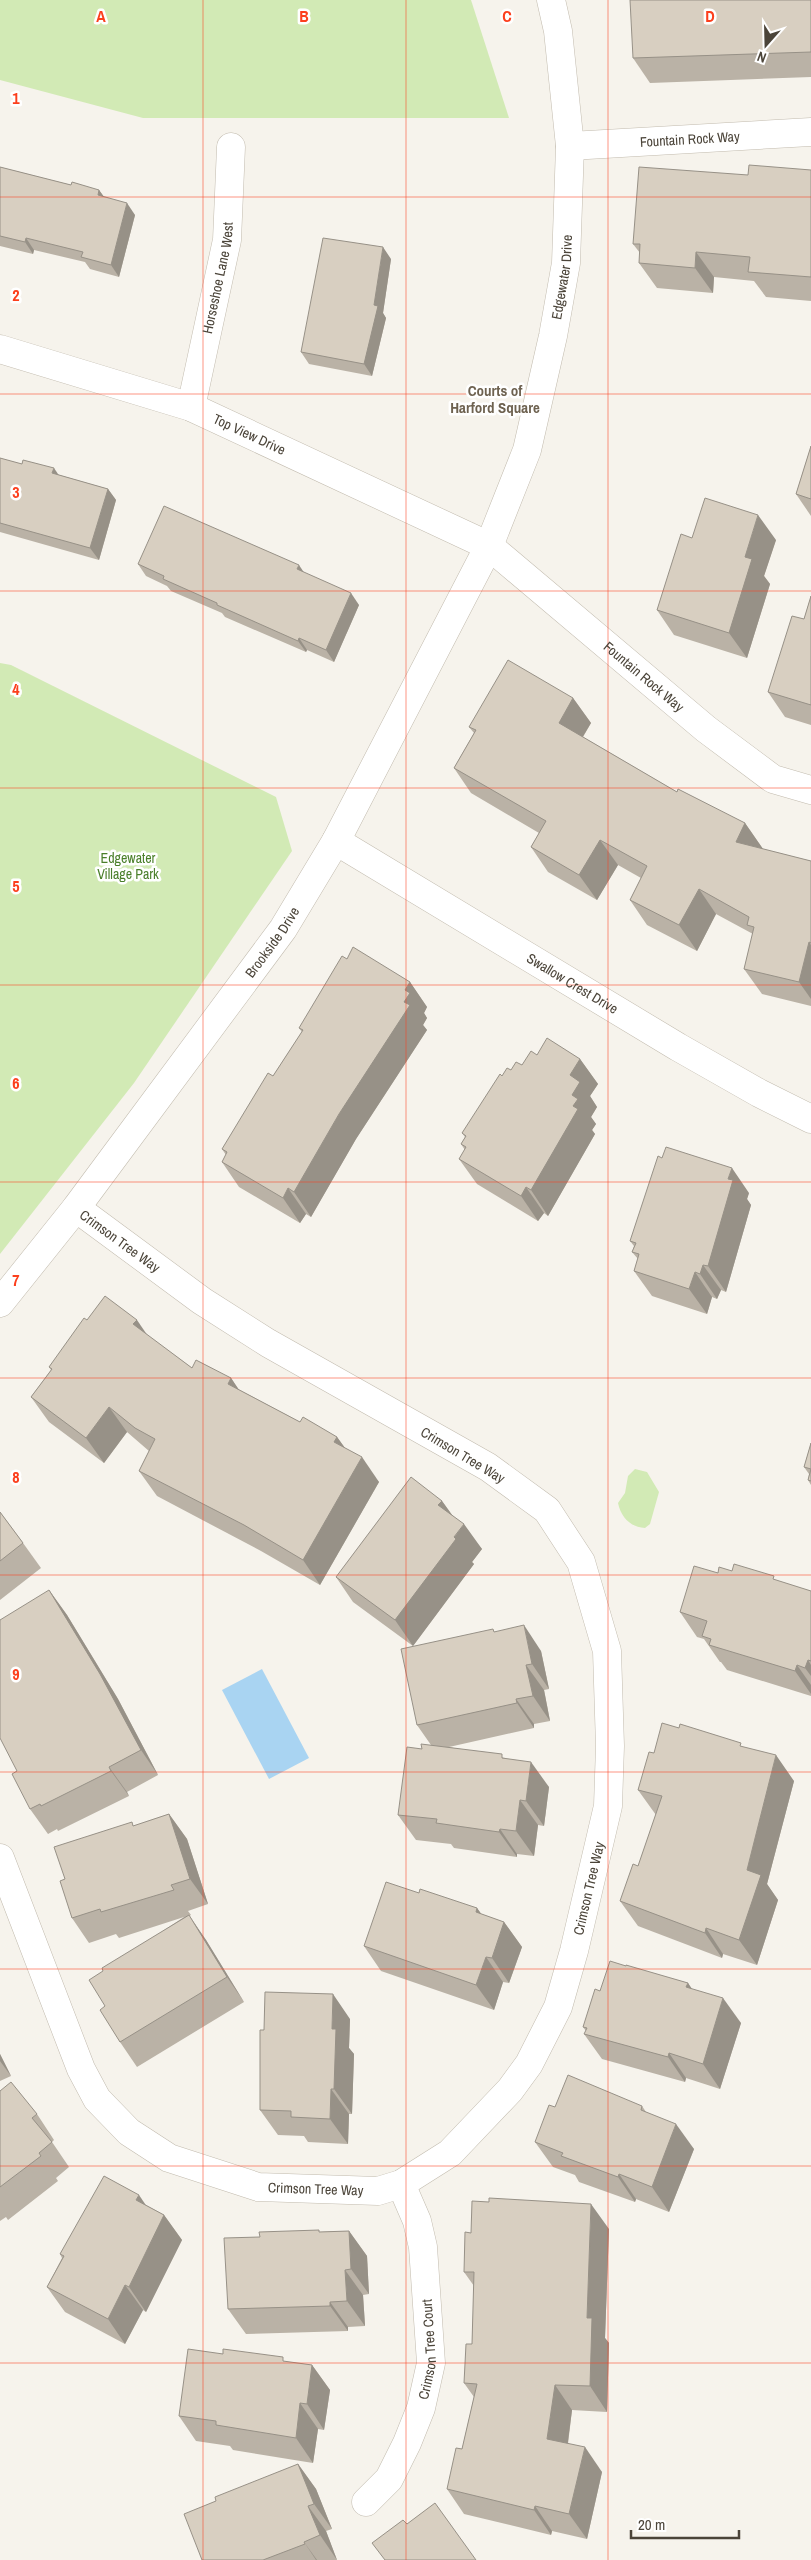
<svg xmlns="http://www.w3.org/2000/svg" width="811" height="2560" font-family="'Archivo Narrow',sans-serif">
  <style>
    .green { fill: #d2eab5 }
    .water { fill: #a9d4f2 }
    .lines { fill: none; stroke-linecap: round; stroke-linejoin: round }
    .minor-casing { stroke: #c2bbae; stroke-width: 29 }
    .minor { stroke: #fff; stroke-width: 28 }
    .wall { fill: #bab2a6 }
    .shaded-wall { fill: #979187 }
    .building { fill: #d8cfc1; stroke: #979187 }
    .grid { fill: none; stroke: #fc3f1d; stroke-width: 1; stroke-opacity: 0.55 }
    .labels { text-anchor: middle; stroke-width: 5; stroke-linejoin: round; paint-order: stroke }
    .street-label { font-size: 14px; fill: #4b4439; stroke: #fff }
    .park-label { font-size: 14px; fill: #4a7f2a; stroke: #fff }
    .neighbourhood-label { font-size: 15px; font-weight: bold; fill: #6e6250; stroke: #fff }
    .grid-label { font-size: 16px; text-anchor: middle; font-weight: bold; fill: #fc3f1d; stroke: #fff; stroke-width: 5; stroke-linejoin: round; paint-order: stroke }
  </style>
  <rect width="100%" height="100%" fill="#f6f3ec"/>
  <g class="green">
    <path d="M0 0H471L509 118H143L0 80Z"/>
    <path d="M0 663 11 665 276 797 292 851 134 1083 0 1254Z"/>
    <path d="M635 1469 647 1472 659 1492 650 1524 645 1528C630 1527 621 1517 618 1503L625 1493 628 1476Z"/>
  </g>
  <path class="water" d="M262 1669 309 1758 269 1779 222 1690Z"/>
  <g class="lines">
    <defs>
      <g id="minor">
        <path id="s1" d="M570 146 811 132"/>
        <path id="s2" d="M0 349 191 407 489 546 706 729 773 779 811 790"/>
        <path id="s3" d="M191 407 227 240 231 147"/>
        <path id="s4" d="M336 841 678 1047 759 1093 811 1119"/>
        <path id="s5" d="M0 1303 76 1208 283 929 336 841 489 546 527 450 553 336 566 263 570 146 558 31 551 0"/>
        <path id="s6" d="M0 1858 81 2069 97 2099 129 2132 169 2158 258 2187 378 2191 401 2184 450 2153 510 2090 529 2064 558 2007 574 1951 608 1806 610 1746 607 1651 581 1562 547 1510 488 1467 268 1343 202 1301 76 1208"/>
        <path id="s7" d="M366 2502 389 2479 407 2443 421 2408 431 2363 423 2247 417 2221 401 2184"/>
      </g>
    </defs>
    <use href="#minor" class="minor-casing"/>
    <use href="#minor" class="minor"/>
  </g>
  <g class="wall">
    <path d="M811 0V77L650 83 633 58Z"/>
    <path d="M0 167 71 185 99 190 104 197 135 215 119 277 90 269 85 262 34 250 33 254 0 246Z"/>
    <path d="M811 170V301L766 297 754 281 714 277 713 293 657 288 639 263 640 253 633 244 748 175Z"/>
    <path d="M391 259 383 313 386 318 372 376 309 364 301 352Z"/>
    <path d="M811 446V516L796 494Z"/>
    <path d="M0 458 108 489 116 500 99 560 0 532Z"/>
    <path d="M692 538 776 540 764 576 770 584 747 658 674 635 657 610Z"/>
    <path d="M138 564 304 573 359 605 334 662 307 650 306 652 225 617 222 613 171 591 167 586 146 576Z"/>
    <path d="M811 596V725L785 717 768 692 804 619Z"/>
    <path d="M573 698 591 723 583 737 677 792 745 823 763 849 811 861V1006L762 994 744 969 753 934 716 914 697 951 647 925 630 900 641 878 618 865 597 900 548 872 531 847 539 833 471 793 454 768 474 733 469 727Z"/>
    <path d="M347 959 410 982 427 1007 424 1013 427 1018 423 1025 427 1030 356 1139 311 1217 306 1214 300 1223 239 1187 222 1162 226 1155 222 1149 273 1076 302 1032 299 1028Z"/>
    <path d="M537 1055 580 1059 598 1084 590 1096 597 1107 591 1117 596 1124 592 1130 595 1134 548 1216 544 1213 538 1221 477 1184 459 1159 465 1150 461 1144 465 1137 462 1133 502 1076 511 1070 522 1065Z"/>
    <path d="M749 1193 747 1199 751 1205 726 1292 721 1290 717 1299 712 1297 707 1314 652 1296 634 1271 638 1259 632 1252 634 1246 630 1241Z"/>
    <path d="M87 1320 147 1335 192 1368 231 1378 238 1389 300 1422 337 1437 345 1448 379 1482 320 1585 261 1551 157 1496 139 1471 149 1451 127 1432 104 1463 49 1422 31 1397 51 1370 49 1367Z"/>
    <path d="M811 1443V1485L808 1480 809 1474 804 1467Z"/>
    <path d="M442 1501 452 1515 482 1549 472 1562 474 1564 413 1646 353 1602 336 1577Z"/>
    <path d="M0 1512 23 1543 41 1568 0 1600Z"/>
    <path d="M732 1571 777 1581 811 1591V1696L727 1670 721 1662H720L704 1639 697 1637 680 1612 718 1573Z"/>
    <path d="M49 1590 67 1615 118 1699 158 1775 127 1792 129 1796 58 1831 57 1829 48 1834 30 1809Z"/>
    <path d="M495 1632 541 1651 549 1689 544 1690 550 1721 534 1724V1728L449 1747 505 1758 549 1787 544 1826 538 1825 534 1856 517 1854V1857L454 1848 451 1844 416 1840 398 1815 422 1749 431 1745 417 1725Z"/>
    <path d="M744 1747 794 1781 767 1884 778 1900 757 1965 723 1954 722 1958 638 1926 620 1901 638 1866 656 1815 638 1790 654 1753Z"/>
    <path d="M169 1814 187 1839 208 1904 188 1911 191 1915 189 1916 206 1940 244 2002 137 2067 120 2042 105 2006 103 1971 184 1917 119 1938 116 1934 89 1943 72 1918 65 1879 134 1826Z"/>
    <path d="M419 1893 477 1908 481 1914 504 1922 522 1947 509 1983 503 1982 494 2010 381 1971 364 1946Z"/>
    <path d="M626 1966 688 1983 691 1989 741 2023 720 2089 686 2078 685 2082 602 2059 584 2034 586 2031 583 2027 600 1991Z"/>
    <path d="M350 2019 349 2048 354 2054 352 2114H349L348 2144 308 2142 304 2136 278 2135 260 2110 264 2030Z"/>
    <path d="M0 2054 11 2076 0 2081Z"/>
    <path d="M0 2091 37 2114 54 2140 52 2142 69 2167 56 2178 58 2181 8 2220 6 2217 0 2221Z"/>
    <path d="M642 2106 646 2112 694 2149 669 2212 636 2199 635 2202 579 2182 575 2175 553 2167 535 2142Z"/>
    <path d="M146 2205 164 2215 182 2240 146 2312 143 2310 125 2344 65 2312 47 2287 62 2258 60 2254Z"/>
    <path d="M609 2229 605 2338 609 2343 607 2412 572 2410 568 2444 602 2472 587 2539 552 2531 551 2535 464 2514 447 2489 462 2449 474 2397 464 2383 472 2344 474 2286 464 2272Z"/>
    <path d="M349 2231 367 2256 369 2294 363 2295 365 2326 348 2327V2331L246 2334 228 2309 320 2232Z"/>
    <path d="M223 2354 312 2365 330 2390 324 2430 318 2429 313 2463 233 2450 230 2446 196 2441 179 2416Z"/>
    <path d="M298 2464 316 2489 332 2529 326 2531 337 2560H202L216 2501Z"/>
  </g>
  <g class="shaded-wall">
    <path d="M99 190 107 201 98 195Z"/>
    <path d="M127 203 135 215 119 277 111 265Z"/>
    <path d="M26 238 34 250 33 254 25 242Z"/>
    <path d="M383 247 391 259 383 313 386 318 372 376 364 364 374 305Z"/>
    <path d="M696 252 714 277 713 293 695 268Z"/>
    <path d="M54 468 62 480 52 473Z"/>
    <path d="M108 489 116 500 99 560 90 548Z"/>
    <path d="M758 515 776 540 764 576 770 584 747 658 729 633 745 557Z"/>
    <path d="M299 565 307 577 297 569Z"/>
    <path d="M351 593 359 605 334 662 326 650Z"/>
    <path d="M299 638 307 650 306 652 298 641Z"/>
    <path d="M573 698 591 723 576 748 559 723Z"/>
    <path d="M745 823 763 849 753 868 736 842Z"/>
    <path d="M600 840 618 865 597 900 579 875Z"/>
    <path d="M699 889 716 914 697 951 679 925Z"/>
    <path d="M809 942 811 945V999L799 982Z"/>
    <path d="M410 982 427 1007 424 1013 427 1018 423 1025 427 1030 356 1139 311 1217 294 1192 404 1002 405 990Z"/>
    <path d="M580 1059 598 1084 590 1096 597 1107 591 1117 596 1124 592 1130 595 1134 548 1216 531 1190 573 1106 570 1075Z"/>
    <path d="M732 1168 749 1193 747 1199 751 1205 726 1292 708 1266 728 1179Z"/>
    <path d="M526 1187 544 1213 538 1221 521 1196Z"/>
    <path d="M288 1188 306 1214 300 1223 283 1198Z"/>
    <path d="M703 1265 721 1290 717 1299 700 1274Z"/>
    <path d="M695 1272 712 1297 707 1314 689 1289Z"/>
    <path d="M137 1320 154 1345 133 1324Z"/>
    <path d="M231 1378 248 1403 228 1384Z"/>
    <path d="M109 1407 127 1432 104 1463 86 1438Z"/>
    <path d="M337 1437 355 1462 334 1442Z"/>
    <path d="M362 1457 379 1482 320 1585 303 1560Z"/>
    <path d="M442 1501 460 1526 438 1505Z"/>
    <path d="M464 1524 482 1549 472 1562 474 1564 413 1646 395 1620Z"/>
    <path d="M49 1590 67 1615 118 1699 158 1775 141 1750Z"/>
    <path d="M524 1625 541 1651 549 1689 532 1664Z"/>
    <path d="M808 1660 811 1665V1676L805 1668Z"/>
    <path d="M526 1665 544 1690 550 1721 533 1696Z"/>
    <path d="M797 1665 811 1685V1694L795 1671Z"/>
    <path d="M516 1699 534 1724V1728L517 1703Z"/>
    <path d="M776 1755 794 1781 767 1884 778 1900 757 1965 739 1940 747 1870Z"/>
    <path d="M531 1762 549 1787 544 1826 526 1801Z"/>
    <path d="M109 1767 127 1792 129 1796 111 1771Z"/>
    <path d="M520 1800 538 1825 534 1856 516 1831Z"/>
    <path d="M169 1814 187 1839 208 1904 190 1879Z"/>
    <path d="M500 1829 517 1854V1857L499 1832Z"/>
    <path d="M477 1908 495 1933 476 1912Z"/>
    <path d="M189 1915 206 1940 244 2002 227 1977Z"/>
    <path d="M504 1922 522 1947 509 1983 492 1958Z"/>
    <path d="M706 1928 723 1954 722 1958 705 1933Z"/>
    <path d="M486 1957 503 1982 494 2010 476 1985Z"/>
    <path d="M688 1983 705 2008 686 1987Z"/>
    <path d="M333 1994 350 2019 349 2048 354 2054 352 2114 334 2089 332 2029Z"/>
    <path d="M723 1998 741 2023 720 2089 703 2064Z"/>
    <path d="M669 2053 686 2078 685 2082 668 2057Z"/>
    <path d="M0 2054 11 2076 0 2061Z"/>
    <path d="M331 2089 349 2114 348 2144 330 2119Z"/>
    <path d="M676 2124 694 2149 669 2212 652 2187Z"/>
    <path d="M619 2174 636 2199 635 2202 618 2177Z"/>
    <path d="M139 2195 156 2220 136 2200Z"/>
    <path d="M591 2204 609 2229 605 2338 609 2343 607 2412 590 2386 587 2318Z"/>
    <path d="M164 2215 182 2240 146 2312 129 2287Z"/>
    <path d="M349 2231 367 2256 369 2294 351 2269Z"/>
    <path d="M345 2270 363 2295 365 2326 347 2301Z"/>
    <path d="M125 2285 143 2310 125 2344 108 2319Z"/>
    <path d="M330 2302 348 2327V2331L330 2306Z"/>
    <path d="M312 2365 330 2390 324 2430 307 2404Z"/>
    <path d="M555 2385 572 2410 565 2464 547 2439Z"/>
    <path d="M300 2403 318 2429 313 2463 296 2438Z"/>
    <path d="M585 2447 602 2472 587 2539 569 2514Z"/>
    <path d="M298 2464 316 2489 332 2529 314 2504Z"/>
    <path d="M308 2506 326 2531 337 2560 320 2535Z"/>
    <path d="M535 2506 552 2531 551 2535 534 2510Z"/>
    <path d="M304 2542 317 2560H316Z"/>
  </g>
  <g class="building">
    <path d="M630 0H811V52L633 58Z"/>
    <path d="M749 165 811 170V277L748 272 750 257 696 252 695 268 639 263 640 244H633L639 167 748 175Z"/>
    <path d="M0 167 71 185 72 182 99 190 98 195 127 203 111 265 81 257 83 252 26 238 25 242 0 236Z"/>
    <path d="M323 238 383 247 374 305 378 306 364 364 301 352Z"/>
    <path d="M811 446V499L796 494Z"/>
    <path d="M0 458 22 464 23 460 54 468 52 473 108 489 90 548 0 523Z"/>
    <path d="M705 498 758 515 745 557 752 559 729 633 657 610 681 534 692 538Z"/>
    <path d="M164 506 299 565 297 569 351 593 326 650 299 638 298 641 217 605V603L163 579 164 576 138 564Z"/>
    <path d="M811 596V705L768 692 792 616 804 619Z"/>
    <path d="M508 660 573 698 559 723 677 792 678 789 745 823 736 842 811 861V943L809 942 799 982 744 969 754 927 747 925 749 917 699 889 679 925 630 900 647 866 600 840 579 875 531 847 546 821 454 768 476 730 469 727Z"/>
    <path d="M353 947 410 982 405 990 410 993 404 1002 410 1005 339 1114 294 1192 288 1188 283 1198 222 1162 227 1152 222 1149 268 1073 273 1076 303 1030 299 1028 342 956 347 959Z"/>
    <path d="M547 1038 580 1059 570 1075 580 1082 572 1095 578 1099 573 1106 578 1109 531 1190 526 1187 521 1196 459 1159 466 1147 461 1144 466 1136 462 1133 500 1074 502 1076 507 1068 511 1070 516 1062 522 1065 531 1051 537 1055Z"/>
    <path d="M666 1147 732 1168 728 1179 733 1180 708 1266 703 1265 700 1274 695 1272 689 1289 634 1271 639 1254 632 1252 636 1243 630 1241 658 1156 662 1158Z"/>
    <path d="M105 1296 137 1320 133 1324 192 1368 196 1360 231 1378 228 1384 300 1422 303 1417 337 1437 334 1442 362 1457 303 1560 244 1525 139 1471 155 1439 135 1428 109 1407 86 1438 31 1397 52 1369 49 1367 84 1318 87 1320Z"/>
    <path d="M811 1443V1469L804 1467Z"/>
    <path d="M811 1469V1481L808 1480Z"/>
    <path d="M411 1477 442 1501 438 1505 464 1524 454 1537 456 1539 395 1620 336 1577Z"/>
    <path d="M0 1512 23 1543 0 1561Z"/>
    <path d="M734 1564 774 1576 773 1579 811 1591V1661L808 1660 805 1668 797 1665 795 1671 709 1645 711 1639 702 1636 707 1621 680 1612 694 1566 718 1573 719 1567 732 1571Z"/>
    <path d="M49 1590 100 1674 141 1750 109 1767 111 1771 41 1806 40 1804 30 1809 12 1774 17 1771 0 1738V1620Z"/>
    <path d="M524 1625 532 1664 526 1665 533 1696 516 1699 517 1703 417 1725 401 1649 493 1629 494 1632Z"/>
    <path d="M662 1723 679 1728 680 1724 741 1743 740 1746 776 1755 747 1870 761 1875 739 1940 706 1928 705 1933 620 1901 633 1864 638 1866 662 1796 638 1790 649 1752 654 1753Z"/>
    <path d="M421 1744 502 1754V1758L531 1762 526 1801 520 1800 516 1831 500 1829 499 1832 436 1823 437 1819 398 1815 407 1747 422 1749Z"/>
    <path d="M169 1814 190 1879 171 1885 174 1890 101 1912 100 1909 72 1918 60 1881 65 1879 54 1847 132 1822 133 1826Z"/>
    <path d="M386 1882 419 1893 420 1889 477 1908 476 1912 504 1922 492 1958 486 1957 476 1985 364 1946Z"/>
    <path d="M189 1915 227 1977 120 2042 100 2010 105 2006 89 1980 103 1971 102 1968Z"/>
    <path d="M610 1961 626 1966V1965L688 1983 686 1987 723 1998 703 2064 669 2053 668 2057 584 2034 587 2028 583 2027 595 1989 600 1991Z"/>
    <path d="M265 1992 333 1994 332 2029H336L334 2089H331L330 2119 291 2117V2111L260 2110V2030H264Z"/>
    <path d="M568 2075 642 2106 641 2110 676 2124 652 2187 619 2174 618 2177 561 2156 563 2153 535 2142 549 2105 555 2107Z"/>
    <path d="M11 2082 37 2114 32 2118 52 2142 39 2153 41 2156 0 2187V2091Z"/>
    <path d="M104 2176 139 2195 136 2200 164 2215 129 2287 125 2285 108 2319 47 2287 64 2256 60 2254Z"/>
    <path d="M489 2198 591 2204 587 2318H592L590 2386 555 2385 547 2439 585 2447 569 2514 535 2506 534 2510 447 2489 456 2448 462 2449 477 2384 464 2383 466 2344H472L474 2272H464L465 2232 471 2233 472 2201 489 2202Z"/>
    <path d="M319 2230V2232L349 2231 351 2269 345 2270 347 2301 330 2302V2306L228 2309 224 2238 260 2237 259 2232Z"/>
    <path d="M188 2349 223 2354V2349L283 2357V2361L312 2365 307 2404 300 2403 296 2438 216 2425V2421L179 2416Z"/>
    <path d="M298 2464 314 2504 308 2506 320 2535 304 2542 305 2544 263 2560H202L184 2514 216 2501 215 2497Z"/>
    <path d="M435 2503 476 2560H385L372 2543 403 2520 407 2524Z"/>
  </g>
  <path class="grid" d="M203 0V2560M406 0V2560M608 0V2560M0 197H811M0 394H811M0 591H811M0 788H811M0 985H811M0 1182H811M0 1378H811M0 1575H811M0 1772H811M0 1969H811M0 2166H811M0 2363H811"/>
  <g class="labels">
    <g class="street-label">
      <text dy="5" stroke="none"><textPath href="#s1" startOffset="120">Fountain Rock Way</textPath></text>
      <text dy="5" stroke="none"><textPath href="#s5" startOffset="1184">Edgewater Drive</textPath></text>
      <text dy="5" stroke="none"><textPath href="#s3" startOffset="132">Horseshoe Lane West</textPath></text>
      <text dy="5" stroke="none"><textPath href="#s2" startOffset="264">Top View Drive</textPath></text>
      <text dy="5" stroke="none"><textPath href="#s2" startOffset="731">Fountain Rock Way</textPath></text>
      <text dy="5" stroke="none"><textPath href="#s5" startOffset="452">Brookside Drive</textPath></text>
      <text dy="5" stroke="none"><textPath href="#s4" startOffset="276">Swallow Crest Drive</textPath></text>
      <text transform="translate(120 1241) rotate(36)" y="5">Crimson Tree Way</text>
      <text transform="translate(463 1455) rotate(31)" y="5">Crimson Tree Way</text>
      <text dy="5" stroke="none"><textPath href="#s6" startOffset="955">Crimson Tree Way</textPath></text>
      <text dy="5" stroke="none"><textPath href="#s6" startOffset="505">Crimson Tree Way</textPath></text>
      <text dy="5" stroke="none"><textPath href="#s7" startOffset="170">Crimson Tree Court</textPath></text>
    </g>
    <g class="park-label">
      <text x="128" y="863">Edgewater<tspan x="128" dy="16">Village Park</tspan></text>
    </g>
    <g class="neighbourhood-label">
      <text x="495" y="396">Courts of<tspan x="495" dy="17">Harford Square</tspan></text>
    </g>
  </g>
  <g class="grid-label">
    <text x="101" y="22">A</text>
    <text x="304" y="22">B</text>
    <text x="507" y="22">C</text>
    <text x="710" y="22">D</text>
    <text x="16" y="104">1</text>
    <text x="16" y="301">2</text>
    <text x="16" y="498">3</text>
    <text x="16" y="695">4</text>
    <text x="16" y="892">5</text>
    <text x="16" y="1089">6</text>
    <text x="16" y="1286">7</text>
    <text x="16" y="1483">8</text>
    <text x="16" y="1680">9</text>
  </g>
  <g transform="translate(766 45) rotate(200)" stroke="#ffffff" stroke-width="4" paint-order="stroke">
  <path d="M0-4L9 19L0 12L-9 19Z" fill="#4b4439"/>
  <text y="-8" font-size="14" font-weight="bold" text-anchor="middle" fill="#4b4439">N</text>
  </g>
  <path d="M631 2530v8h108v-8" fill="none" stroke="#4b4439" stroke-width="2.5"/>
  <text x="638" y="2530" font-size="15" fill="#4b4439" stroke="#ffffff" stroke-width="4" paint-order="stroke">20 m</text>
</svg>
